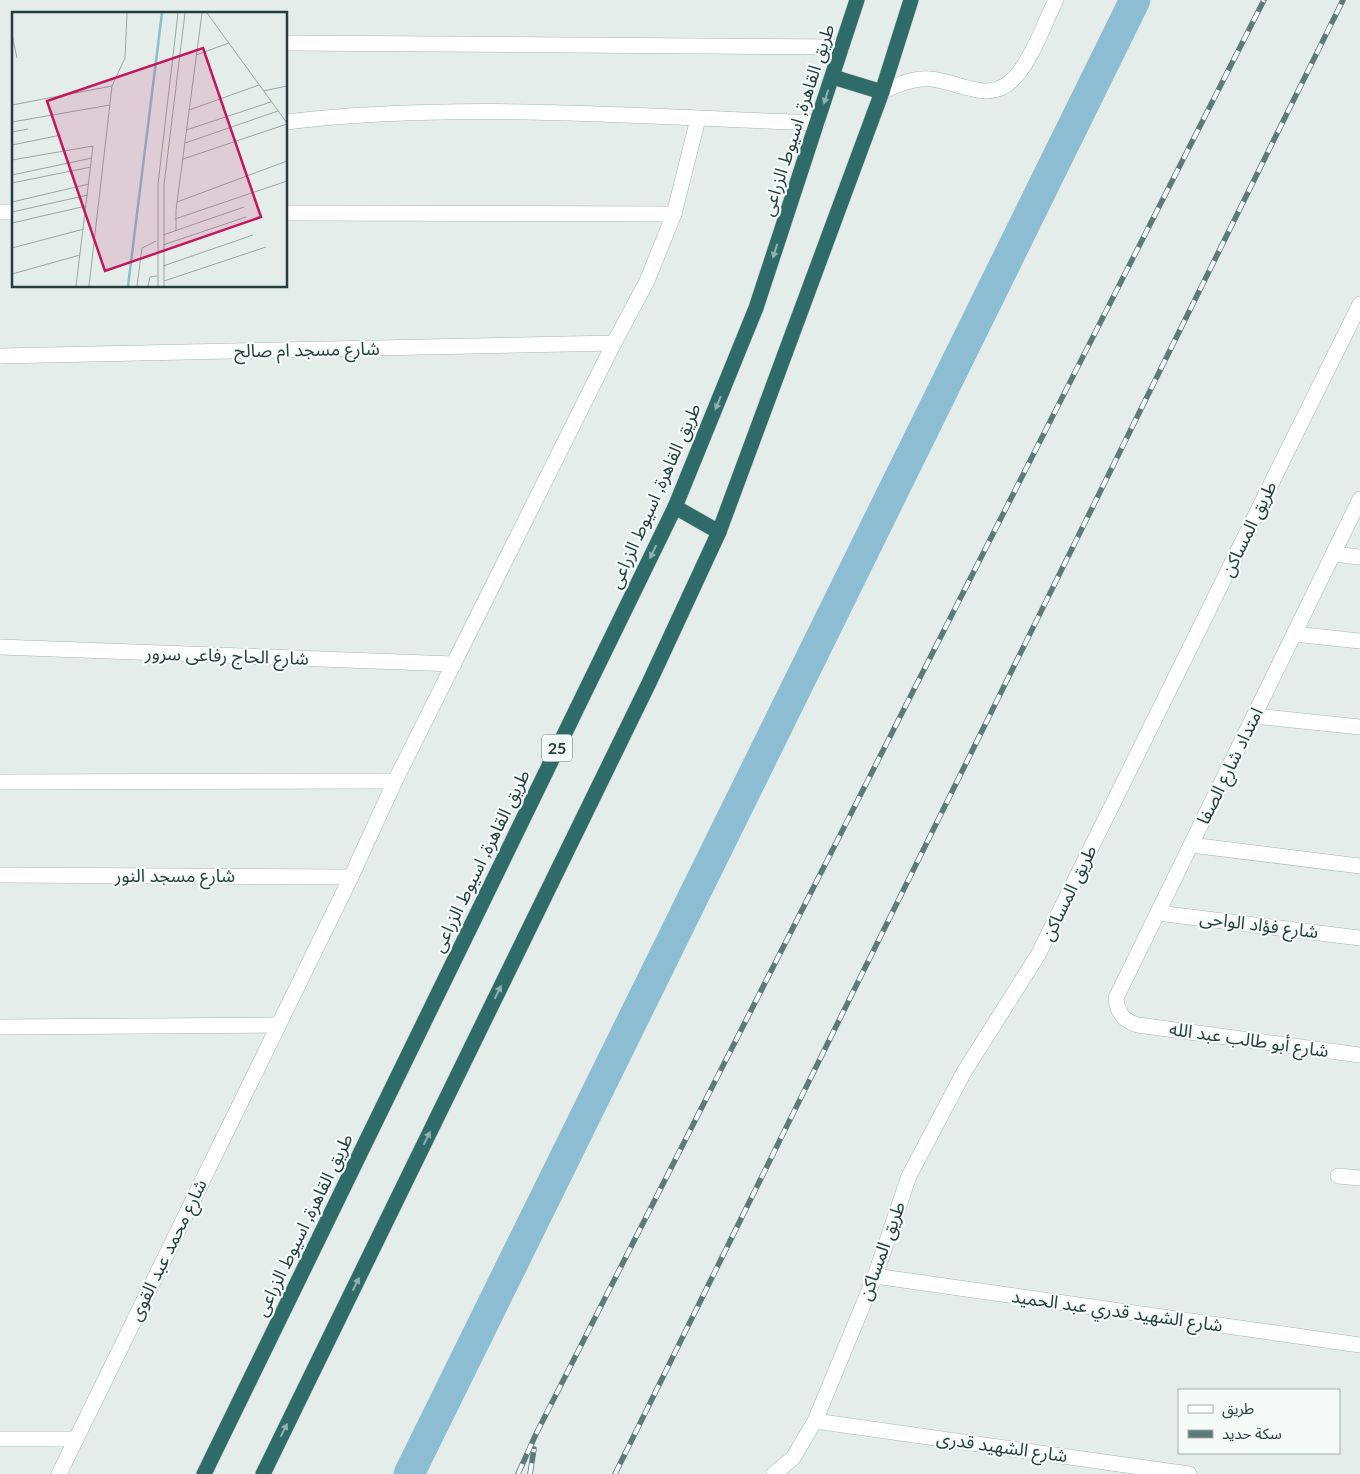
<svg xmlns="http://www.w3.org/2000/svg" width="1360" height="1474" font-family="Lato,'Noto Sans Arabic',sans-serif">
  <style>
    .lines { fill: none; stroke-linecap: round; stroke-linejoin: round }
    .canal { stroke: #8cbdd2; stroke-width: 31 }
    .minor-casing { stroke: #a6b5b2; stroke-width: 16 }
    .highway-casing { stroke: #c1c9c8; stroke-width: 16 }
    .minor { stroke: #fff; stroke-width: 15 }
    .highway { stroke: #2f6b68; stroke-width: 15 }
    .rail-casing { stroke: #5e7a77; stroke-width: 5.5 }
    .rail { stroke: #f4faf8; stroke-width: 4; stroke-dasharray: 11; stroke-linecap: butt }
    .oneway { fill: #92b2b0 }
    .labels { text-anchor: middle; stroke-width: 4.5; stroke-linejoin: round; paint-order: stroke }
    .shield { fill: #f4faf8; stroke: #627774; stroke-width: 1 }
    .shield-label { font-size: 16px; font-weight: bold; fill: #233f3c }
    .street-label { font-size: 18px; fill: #233f3c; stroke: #f4faf8 }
    .inset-river { fill: none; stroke: #8cbdd2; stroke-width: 2.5 }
    .inset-road { fill: none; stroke: #97a7a4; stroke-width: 1 }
    .view { fill: #c2185b; fill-opacity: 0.15; stroke: #c2185b; stroke-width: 2.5 }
    .inset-edge { fill: none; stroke: #233f3c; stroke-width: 2.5 }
  </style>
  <rect width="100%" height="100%" fill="#e4edea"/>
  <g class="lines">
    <path class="canal" d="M409 1474 1135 0"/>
    <defs>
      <g id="minor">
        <path d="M286 43 842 47"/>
        <path d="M882 92C894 86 907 80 921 79 956 76 988 110 1017 75 1034 54 1044 24 1056 0"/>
        <path d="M286 122C463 101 641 117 818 123"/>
        <path d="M0 212H14"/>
        <path d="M286 213 674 214"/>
        <path d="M0 356 614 343"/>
        <path d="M1360 499 1116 998C1117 1012 1123 1021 1138 1025L1360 1055"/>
        <path d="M1333 554 1360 557"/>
        <path d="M1294 634 1360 641"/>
        <path d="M0 647 454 664"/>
        <path d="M1254 716 1360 727"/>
        <path d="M0 782 395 781"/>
        <path d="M1191 845 1360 866"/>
        <path d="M0 875 351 877"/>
        <path d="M1158 913 1360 938"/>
        <path d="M0 1027 278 1025"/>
        <path d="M1338 1176 1360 1178"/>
        <path d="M875 1276 1360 1345"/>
        <path d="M815 1421 1189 1474"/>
        <path d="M0 1439H76"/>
        <path d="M59 1474 351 877 395 781 614 343 647 281 674 214 698 119"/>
        <path d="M774 1474 793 1458 815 1421 875 1276 909 1176 964 1072 1038 955 1360 304"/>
      </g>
      <g id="highway">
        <path d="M833 77 882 92"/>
        <path d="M675 507 719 532"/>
        <path d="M204 1474 675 507 756 308 857 0"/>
        <path d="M263 1474 649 683 719 532 882 92 911 0"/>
      </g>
    </defs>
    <use href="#minor" class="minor-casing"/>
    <use href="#highway" class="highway-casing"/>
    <use href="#minor" class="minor"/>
    <use href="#highway" class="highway"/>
    <defs>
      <g id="rail">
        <path d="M518 1474 536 1434 1264 0"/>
        <path d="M530 1474 534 1449"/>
        <path d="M615 1474 1343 0"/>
      </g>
    </defs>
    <use href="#rail" class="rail-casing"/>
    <use href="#rail" class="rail"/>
  </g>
  <defs><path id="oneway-solid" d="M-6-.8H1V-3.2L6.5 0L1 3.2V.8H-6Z" transform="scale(1.25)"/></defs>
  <g class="oneway">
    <use href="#oneway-solid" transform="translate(826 97) rotate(107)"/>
    <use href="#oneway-solid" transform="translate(775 251) rotate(108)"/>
    <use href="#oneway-solid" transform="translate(718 403) rotate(112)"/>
    <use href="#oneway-solid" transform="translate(653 552) rotate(116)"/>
    <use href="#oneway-solid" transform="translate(498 992) rotate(-64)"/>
    <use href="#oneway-solid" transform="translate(427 1138) rotate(-64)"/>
    <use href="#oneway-solid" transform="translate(356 1284) rotate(-64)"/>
    <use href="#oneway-solid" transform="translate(284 1430) rotate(-64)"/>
  </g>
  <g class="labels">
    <rect class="shield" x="542" y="734.5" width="30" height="27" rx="4"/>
    <g class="shield-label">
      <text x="557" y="754">25</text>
    </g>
    <g class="street-label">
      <text transform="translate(798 120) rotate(-72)" y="6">طريق القاهرة, اسيوط الزراعى</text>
      <text transform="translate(307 350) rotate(-1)" y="6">شارع مسجد ام صالح</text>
      <text transform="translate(655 496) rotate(-66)" y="6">طريق القاهرة, اسيوط الزراعى</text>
      <text transform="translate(1249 529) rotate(-64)" y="6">طريق المساكن</text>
      <text transform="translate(227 656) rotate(2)" y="6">شارع الحاج رفاعى سرور</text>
      <text transform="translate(1230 766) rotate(-64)" y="6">امتداد شارع الصفا</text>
      <text transform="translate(481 861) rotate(-64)" y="6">طريق القاهرة, اسيوط الزراعى</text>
      <text x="175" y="882">شارع مسجد النور</text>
      <text transform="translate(1069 893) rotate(-64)" y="6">طريق المساكن</text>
      <text transform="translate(1259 925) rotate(7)" y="6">شارع فؤاد الواحى</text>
      <text transform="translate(1249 1040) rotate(8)" y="6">شارع أبو طالب عبد الله</text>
      <text transform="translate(304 1225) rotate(-64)" y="6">طريق القاهرة, اسيوط الزراعى</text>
      <text transform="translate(168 1250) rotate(-64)" y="6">شارع محمد عبد القوى</text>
      <text transform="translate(882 1251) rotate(-70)" y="6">طريق المساكن</text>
      <text transform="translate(1117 1311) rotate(8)" y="6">شارع الشهيد قدري عبد الحميد</text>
      <text transform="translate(1002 1447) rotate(8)" y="6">شارع الشهيد قدرى</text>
    </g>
  </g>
  <g transform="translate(12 12)">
    <rect width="275" height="275" fill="#e4edea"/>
    <path class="inset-river" d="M116 274 150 1"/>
    <path class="inset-road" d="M195 1 275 111M0 23 5 46M184 43 217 31M251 79 275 74M0 93 100 74M177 98 247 73M0 110 98 93M174 118 259 90M0 120 16 117M173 131 266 99M0 133 49 123M171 147 275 112M0 148 81 134 64 274M0 163 80 146M0 171 79 155M0 190 77 172M165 190 275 149M0 200 76 183M163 207 275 169M0 211 74 194M164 219V198L190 1M151 223 232 195M151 233 234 205M0 236 72 217M151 254 241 223M0 262 68 243M152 269 254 235M77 274 100 74 113 46 115 1M125 274 130 236 144 229M136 274 138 265 145 264M146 274V172L166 1M152 274V173L173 1"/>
    <path class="view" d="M191 36 249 205 93 259 35 89Z"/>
    <rect width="275" height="275" class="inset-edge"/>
  </g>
  <rect x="1178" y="1389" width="162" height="65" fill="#f4faf8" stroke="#a0afad"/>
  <rect x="1188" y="1405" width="25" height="8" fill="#ffffff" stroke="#a0afad"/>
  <text x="1222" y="1414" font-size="15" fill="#233f3c">طريق</text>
  <rect x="1188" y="1430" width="25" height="8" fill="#5e7a77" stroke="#a0afad"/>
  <text x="1222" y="1439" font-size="15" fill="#233f3c">سكة حديد</text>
</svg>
